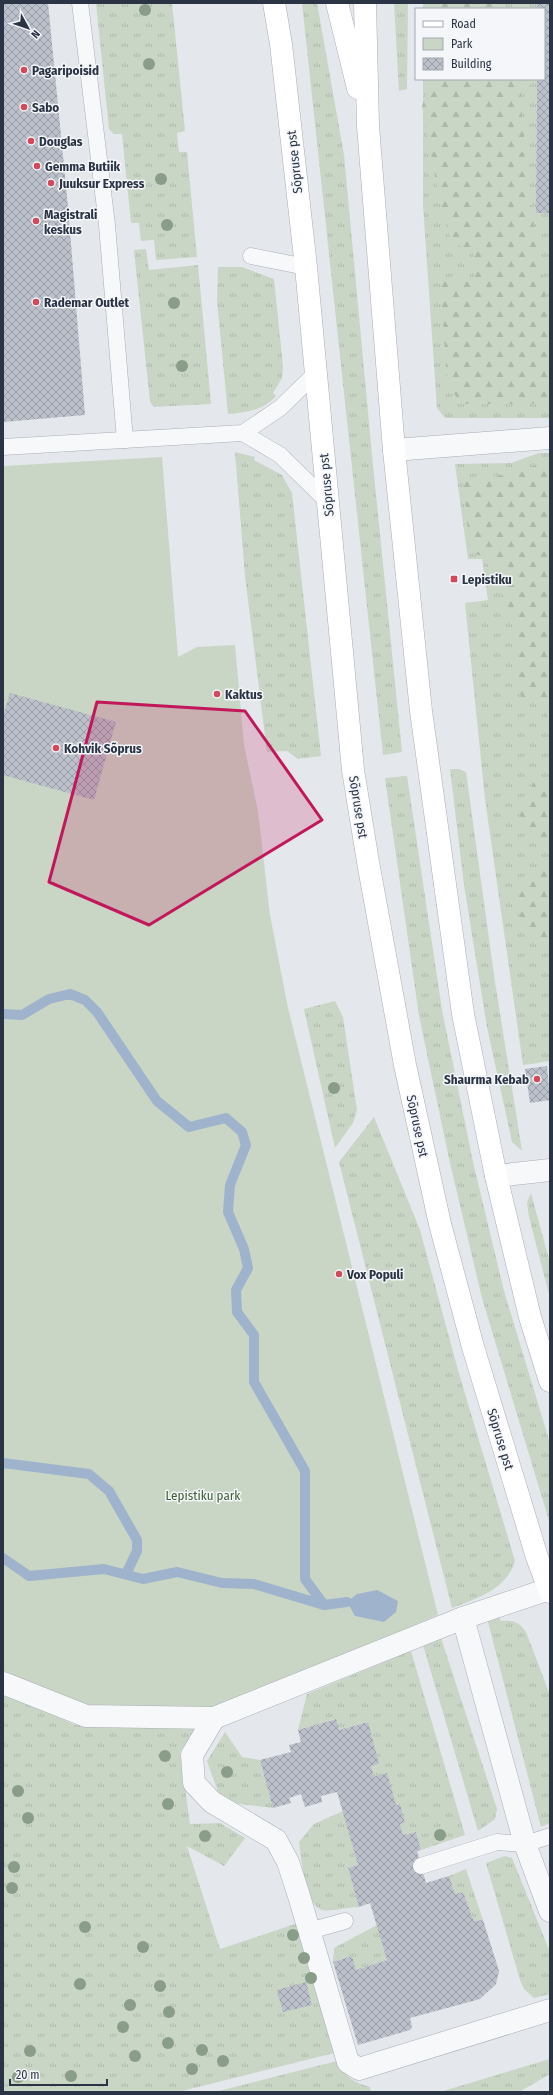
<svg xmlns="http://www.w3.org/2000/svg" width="553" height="2095" font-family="'Fira Sans Condensed',sans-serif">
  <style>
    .grass { fill: url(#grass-tufts) }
    .forest { fill: url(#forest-firs) }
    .green { fill: #c9d6c5 }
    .water { fill: #9fb4cc }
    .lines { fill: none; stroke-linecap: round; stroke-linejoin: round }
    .stream { stroke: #9fb4cc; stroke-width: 10 }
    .building { fill: url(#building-cross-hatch) }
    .lane-casing { stroke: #a9aeb7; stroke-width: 17 }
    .street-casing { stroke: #a9aeb7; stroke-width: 23 }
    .secondary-casing { stroke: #a9aeb7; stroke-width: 23 }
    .lane { stroke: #f7f8fa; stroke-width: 16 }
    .street { stroke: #f7f8fa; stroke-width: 22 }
    .secondary { stroke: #fff; stroke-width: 22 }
    .tree { fill: #899d89 }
    .marked { fill: #c2185b; fill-opacity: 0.2; stroke: #c2185b; stroke-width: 3; stroke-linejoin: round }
    .poi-dot { fill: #d1495b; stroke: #f4f6f9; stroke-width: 1.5 }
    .labels { text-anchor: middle; stroke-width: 3; stroke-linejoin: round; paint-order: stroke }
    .poi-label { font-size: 13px; font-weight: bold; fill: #2b3445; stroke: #f4f6f9; text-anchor: start }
    .street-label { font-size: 13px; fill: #2b3445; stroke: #f4f6f9 }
    .park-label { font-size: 13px; fill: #3f6138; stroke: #f4f6f9 }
  </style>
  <defs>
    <pattern id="grass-tufts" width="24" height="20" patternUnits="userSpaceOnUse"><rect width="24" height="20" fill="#c9d6c5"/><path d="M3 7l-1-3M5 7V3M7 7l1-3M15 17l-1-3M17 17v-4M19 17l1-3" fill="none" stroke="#adb8ab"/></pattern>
    <pattern id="forest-firs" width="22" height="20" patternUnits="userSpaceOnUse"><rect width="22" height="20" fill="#c9d6c5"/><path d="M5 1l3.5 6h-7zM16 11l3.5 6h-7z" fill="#adb8ab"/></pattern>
    <pattern id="building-cross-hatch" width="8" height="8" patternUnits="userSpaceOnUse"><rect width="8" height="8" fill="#bbc0ca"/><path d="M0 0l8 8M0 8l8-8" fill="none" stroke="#989da6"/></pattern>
  </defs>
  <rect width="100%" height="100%" fill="#e4e7ec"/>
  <g class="grass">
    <path d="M96 3H172L185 131 177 133 179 152H187L197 257 156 260 154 240 141 241 139 223H131L122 134H114L109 129Z"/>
    <path d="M302 3H317L344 155 372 455 402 752 383 755Z"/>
    <path d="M394 3H408L407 89 399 91Z"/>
    <rect x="423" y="3" width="114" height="6"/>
    <path d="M423 79H537L536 213H550V418H445L437 408 423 205Z"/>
    <path d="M146 249 149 270 198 265 211 404 154 407 150 402 134 250Z"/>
    <path d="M218 267H242L274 279 283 366 282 378 273 393 276 396C262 411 248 412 228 414L217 301Z"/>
    <path d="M235 452 255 457 254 460 282 475 292 493 321 756 298 759 287 751 267 752 245 576Z"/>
    <path d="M539 453H550V1061L523 1065 485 799 465 603 488 600 482 559H468L455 464 511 463Z"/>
    <path d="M450 769H459L466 772 495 982 522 1151 512 1142 487 1027 464 885Z"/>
    <path d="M407 776 442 1010 473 1162 504 1291 550 1443V1524L482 1298 450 1163 419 1016 385 778Z"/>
    <path d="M335 1001 343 1017 357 1110 353 1123 335 1148 304 1009Z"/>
    <path d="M374 1117 420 1230 458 1370 515 1561C506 1590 477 1598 452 1608L339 1162Z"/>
    <path d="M531 1193 550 1263V1298L529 1217 527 1203Z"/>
    <path d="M499 1617 501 1621C513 1620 519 1622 526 1632L550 1695V1823L541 1827 487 1618Z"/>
    <path d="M441 1638 497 1809 495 1819 478 1831 423 1645Z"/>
    <path d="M411 1651 465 1835 421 1850 416 1832 403 1835 400 1824 405 1823 400 1804 396 1805 374 1777 371 1766 379 1764 367 1722 339 1730 335 1719 298 1730 307 1694Z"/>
    <path d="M3 1692 75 1725 195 1728 180 1752 190 1824 220 1823 245 1838 224 1866 187 1846 220 1949 295 1924 306 1949 334 2053 178 2092H3Z"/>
    <path d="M225 1732 242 1757 260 1760 273 1808 233 1803 220 1797 207 1761Z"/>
    <path d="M343 1811 358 1865 348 1868 359 1907C351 1907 329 1912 322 1910 305 1905 301 1857 299 1842L314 1824Z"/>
    <path d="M505 1856 512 1858 550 1952V1994L534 1998 524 1989 520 1980 486 1863Z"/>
    <path d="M466 1869 483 1920 474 1921 463 1892 455 1894 449 1876Z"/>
    <path d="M377 1925 387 1960 356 1970 352 1956 333 1962 334 1948Z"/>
    <path d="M550 2059V2074L519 2092H440Z"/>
    <path d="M337 2061C344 2076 354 2083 370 2087L371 2092H215Z"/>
  </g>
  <g class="forest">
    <path d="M434 3H504L502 9H434Z"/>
    <path d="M429 79H520L525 167 548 312 550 401 531 404H461L447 383 440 277 474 283 473 251 451 242 439 196 422 107Z"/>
    <path d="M541 463H550V741L543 699 523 703 514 663V623L502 614 501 563 470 552 463 480 512 474Z"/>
    <path d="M550 778V850L518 813 534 782Z"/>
    <path d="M550 855V944L528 935 510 895Z"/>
  </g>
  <path class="green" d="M162 457 178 657 197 647 235 645 244 745 258 811 270 915 288 1008 438 1615 219 1709 82 1706 3 1671V466Z"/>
  <path class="water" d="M377 1590 398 1601 396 1612 384 1622 355 1616 347 1602 357 1594Z"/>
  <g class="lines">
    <g class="stream">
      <path d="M3 1014 22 1015 49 999 70 994 85 1000 97 1012 157 1101 189 1127 226 1118 242 1132 246 1145 230 1185 228 1212 244 1249 248 1268 236 1290 237 1312 254 1335V1382L305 1471V1579L324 1605"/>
      <path d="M3 1463 89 1474 109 1491 137 1540V1551L126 1574"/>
      <path d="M3 1558 29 1576 104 1569 143 1579 177 1572 222 1583 254 1584 324 1605 347 1602"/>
    </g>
  </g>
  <g class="building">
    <path d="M3 3H48L68 207 85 415 3 422Z"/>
    <path d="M537 3H550V213H536L537 79H544V9H537Z"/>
    <path d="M10 693 116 722 94 800 3 775V716Z"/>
    <path d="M547 1066 550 1100 530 1103 525 1069Z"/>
    <path d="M336 1719 339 1730 368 1722 379 1764 371 1766 374 1777 387 1773 396 1805 400 1804 405 1823 400 1824 403 1835 416 1832 421 1850 417 1851 426 1883 449 1876 455 1894 463 1892 474 1921 483 1920 499 1971 496 1984 480 1999 410 2018 412 2027 410 2030 358 2045 333 1962 352 1956 356 1970 387 1960 370 1903 359 1907 348 1868 358 1865 337 1792 321 1796 322 1802 305 1807 301 1794 289 1798 291 1803 273 1808 260 1760 291 1752 289 1745 301 1742 298 1730Z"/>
    <path d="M306 1982 312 2005 283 2012 277 1990Z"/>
  </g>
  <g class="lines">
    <defs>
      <g id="lane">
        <path d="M80 3 107 225 125 440"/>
        <path d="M251 256 306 267"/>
        <path d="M243 433 280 455 327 501"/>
        <path d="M3 447 243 433 280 408 316 373"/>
        <path d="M421 1866 497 1842 525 1844 550 1836"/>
        <path d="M309 1931 345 1921"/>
      </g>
      <g id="street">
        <path d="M394 450 550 438"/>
        <path d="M496 1176 550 1170"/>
        <path d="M463 1618 525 1844 550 1911"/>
        <path d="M3 1683 86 1716 214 1718 463 1618 549 1589"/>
        <path d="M214 1718 192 1755 194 1783 212 1802 276 1840 288 1862 299 1896 348 2062 359 2069 550 2010"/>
      </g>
      <g id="secondary">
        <path d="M274 3 281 44 306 267 353 770 368 862 405 1065 440 1224 473 1347 537 1557 550 1592"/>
        <path d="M337 3 358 88"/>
        <path d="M365 3 368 126 394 450 421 711 463 1014 496 1176 530 1317 550 1381"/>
      </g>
    </defs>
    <use href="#lane" class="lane-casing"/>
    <use href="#street" class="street-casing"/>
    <use href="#secondary" class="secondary-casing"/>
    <use href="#lane" class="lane"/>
    <use href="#street" class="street"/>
    <use href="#secondary" class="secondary"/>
  </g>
  <g class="tree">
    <circle cx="145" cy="10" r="6"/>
    <circle cx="149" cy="64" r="6"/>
    <circle cx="161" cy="179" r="6"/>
    <circle cx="167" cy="225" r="6"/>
    <circle cx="174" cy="303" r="6"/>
    <circle cx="182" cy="366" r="6"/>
    <circle cx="334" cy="1088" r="6"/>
    <circle cx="165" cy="1756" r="6"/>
    <circle cx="227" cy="1772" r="6"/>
    <circle cx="18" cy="1791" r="6"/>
    <circle cx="168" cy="1804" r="6"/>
    <circle cx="28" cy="1818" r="6"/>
    <circle cx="440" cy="1835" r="6"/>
    <circle cx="205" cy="1836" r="6"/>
    <circle cx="14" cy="1867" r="6"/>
    <circle cx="12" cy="1888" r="6"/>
    <circle cx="85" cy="1927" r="6"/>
    <circle cx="293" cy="1935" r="6"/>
    <circle cx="143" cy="1947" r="6"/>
    <circle cx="304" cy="1958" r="6"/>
    <circle cx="311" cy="1978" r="6"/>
    <circle cx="80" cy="1984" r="6"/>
    <circle cx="160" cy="1986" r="6"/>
    <circle cx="130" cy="2005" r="6"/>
    <circle cx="169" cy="2012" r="6"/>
    <circle cx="123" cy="2027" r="6"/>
    <circle cx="168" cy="2043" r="6"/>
    <circle cx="202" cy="2050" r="6"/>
    <circle cx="30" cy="2051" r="6"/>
    <circle cx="135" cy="2056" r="6"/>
    <circle cx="223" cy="2061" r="6"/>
    <circle cx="192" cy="2069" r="6"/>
    <circle cx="71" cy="2076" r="6"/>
    <circle cx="18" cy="2077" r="6"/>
  </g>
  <path class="marked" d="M97 702 245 711 322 820 149 925 49 882Z"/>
  <g class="poi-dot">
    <circle cx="24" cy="70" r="4"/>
    <circle cx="24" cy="107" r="4"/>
    <circle cx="31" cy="141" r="4"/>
    <circle cx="37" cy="166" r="4"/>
    <circle cx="51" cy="183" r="4"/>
    <circle cx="36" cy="221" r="4"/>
    <circle cx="36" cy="302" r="4"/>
    <rect x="450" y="575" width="8" height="8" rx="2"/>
    <circle cx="217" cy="694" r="4"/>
    <circle cx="56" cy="748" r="4"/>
    <circle cx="537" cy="1079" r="4"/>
    <circle cx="339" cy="1274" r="4"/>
  </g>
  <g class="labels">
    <g class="poi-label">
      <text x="32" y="75">Pagaripoisid</text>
      <text x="32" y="112">Sabo</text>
      <text x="39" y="146">Douglas</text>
      <text x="45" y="171">Gemma Butiik</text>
      <text x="59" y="188">Juuksur Express</text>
      <text x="44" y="219">Magistrali<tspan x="44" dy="15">keskus</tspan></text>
      <text x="44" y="307">Rademar Outlet</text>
      <text x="462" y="584">Lepistiku</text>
      <text x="225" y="699">Kaktus</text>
      <text x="64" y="753">Kohvik Sõprus</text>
      <text x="529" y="1084" text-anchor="end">Shaurma Kebab</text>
      <text x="347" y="1279">Vox Populi</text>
    </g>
    <g class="street-label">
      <text transform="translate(294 162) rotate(-96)" y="5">Sõpruse pst</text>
      <text transform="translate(326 485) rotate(-95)" y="5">Sõpruse pst</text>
      <text transform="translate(359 807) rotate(81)" y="5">Sõpruse pst</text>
      <text transform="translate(418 1126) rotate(78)" y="5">Sõpruse pst</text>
      <text transform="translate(501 1439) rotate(73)" y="5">Sõpruse pst</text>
    </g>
    <g class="park-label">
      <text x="203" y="1500">Lepistiku park</text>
    </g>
  </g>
  <rect width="553" height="2095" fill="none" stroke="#2b3445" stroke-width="8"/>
  <rect x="415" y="8" width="130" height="72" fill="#f4f6f9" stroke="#a4a8b1"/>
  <rect x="423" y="21" width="20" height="6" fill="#ffffff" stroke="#a4a8b1"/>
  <text x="451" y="28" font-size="12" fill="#2b3445">Road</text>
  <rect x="423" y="38" width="20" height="12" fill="#c9d6c5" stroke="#a4a8b1"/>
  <text x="451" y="48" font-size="12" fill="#2b3445">Park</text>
  <rect x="423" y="58" width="20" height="12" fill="url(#building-cross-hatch)" stroke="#a4a8b1"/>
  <text x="451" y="68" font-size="12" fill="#2b3445">Building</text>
  <g transform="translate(28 28) rotate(130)" stroke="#f4f6f9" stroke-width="3" paint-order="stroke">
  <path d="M0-3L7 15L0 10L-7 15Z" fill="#2b3445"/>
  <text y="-6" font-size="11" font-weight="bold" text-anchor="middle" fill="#2b3445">N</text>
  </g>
  <path d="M10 2079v6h97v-6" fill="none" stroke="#2b3445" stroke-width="2"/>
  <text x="16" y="2079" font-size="12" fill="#2b3445" stroke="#f4f6f9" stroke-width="3" paint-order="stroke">20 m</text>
</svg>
